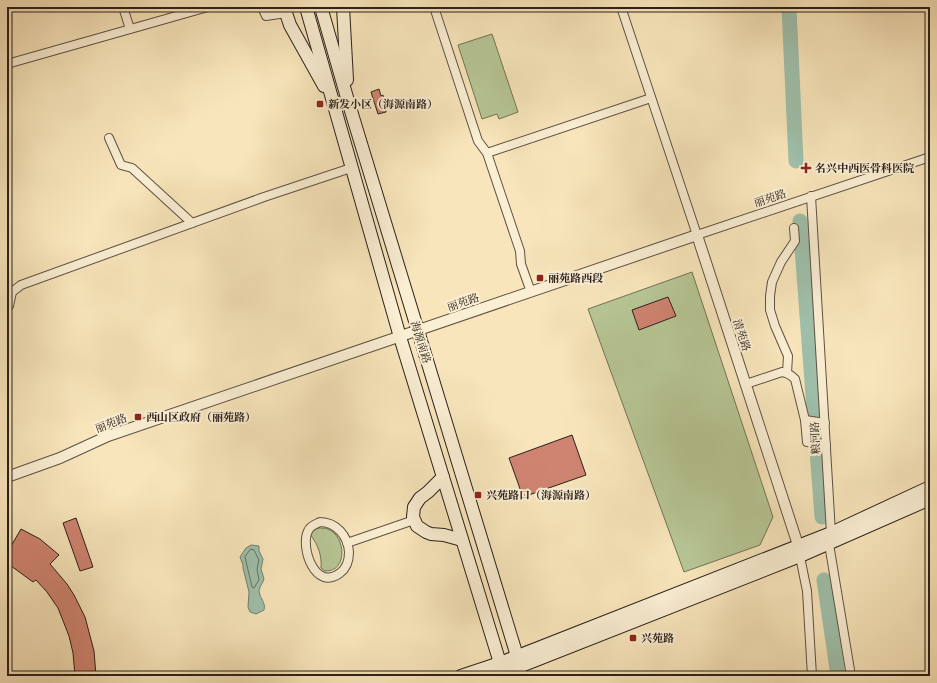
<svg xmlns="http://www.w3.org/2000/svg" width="937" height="683" font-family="'Libre Caslon Text','Noto Serif SC',serif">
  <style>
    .green { fill: #b7c695; stroke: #717358 }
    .water { fill: #9fc0ab; stroke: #718071 }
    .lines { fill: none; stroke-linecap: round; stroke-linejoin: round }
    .shore { stroke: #657063; stroke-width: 1 }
    .river { stroke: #9fc0ab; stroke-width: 15 }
    .building { fill: #cf8471; stroke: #2b201b }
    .minor-casing { stroke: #5e5143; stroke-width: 10 }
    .tertiary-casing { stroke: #5e5143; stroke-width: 12 }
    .secondary-casing { stroke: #2b201b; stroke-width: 14 }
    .minor { stroke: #faeed3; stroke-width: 8 }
    .tertiary { stroke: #faeed3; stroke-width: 10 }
    .secondary { stroke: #faeed3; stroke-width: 12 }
    .poi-dot { fill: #8f2418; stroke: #faeed3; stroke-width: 1.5 }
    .labels { text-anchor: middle; stroke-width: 4; stroke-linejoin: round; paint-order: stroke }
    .poi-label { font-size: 11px; font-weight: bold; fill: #2b201b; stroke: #faeed3; text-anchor: start }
    .street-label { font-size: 11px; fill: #2b201b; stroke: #faeed3 }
  </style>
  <rect width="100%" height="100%" fill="#f8e5bb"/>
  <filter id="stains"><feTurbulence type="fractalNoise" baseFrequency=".005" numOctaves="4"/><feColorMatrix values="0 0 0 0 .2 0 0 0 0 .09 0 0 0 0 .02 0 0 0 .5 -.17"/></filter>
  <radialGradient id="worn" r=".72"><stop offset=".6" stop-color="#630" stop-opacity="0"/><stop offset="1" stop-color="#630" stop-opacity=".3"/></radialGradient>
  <g class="green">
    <path d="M492 34 518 112 499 119 497 114 482 119 458 45Z"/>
    <path d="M692 272 773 517 760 545 684 572 588 309Z"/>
    <path d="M318 528C321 528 325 528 328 529 346 536 348 572 325 571L321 568C322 555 318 545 310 534L314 530Z"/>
  </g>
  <path class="water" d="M251 545 259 546V551L263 559 261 569 264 579C263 583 259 587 259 591 260 599 266 602 264 610L256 614 250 612 248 607 249 592 243 568V565L240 557 246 548Z"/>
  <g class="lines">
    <path class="shore" d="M251 549 254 550 259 560 257 569 259 580 254 588 252 587 245 557Z"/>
    <g class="river">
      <path d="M789 7 796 161"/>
      <path d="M800 221 822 517"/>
      <path d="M824 580 838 676"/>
    </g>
  </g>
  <g class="building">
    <path d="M379 89 381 96 383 95 386 112 378 114 371 92Z"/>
    <path d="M668 297 676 316 639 330 632 310Z"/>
    <path d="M930 355V365L926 357Z"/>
    <path d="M572 435 586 475 523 497 509 458Z"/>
    <path d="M76 518 93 567 80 571 63 523Z"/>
    <path d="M21 529 40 539 59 555 50 564 67 584 74 595 85 617 94 651 96 676H75L73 653 69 636 58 608 47 592 36 580 33 582 7 563V553Z"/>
  </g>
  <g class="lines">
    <defs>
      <g id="minor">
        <path d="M123 7 130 29"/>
        <path d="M262 7 266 16 286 13"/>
        <path d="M434 7 478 141 487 153 520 251 521 264 531 292"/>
        <path d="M621 7 697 235 930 157"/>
        <path d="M7 64 208 7"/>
        <path d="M109 138 121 165 132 168 192 223"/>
        <path d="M487 153 651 98"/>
        <path d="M811 196 831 533 829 544 851 676"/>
        <path d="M7 308 9 306 12 292 21 285 264 197 351 168"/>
        <path d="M787 373 788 356 775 326 770 310V296L772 282 781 262 795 241 794 228"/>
        <path d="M746 384 782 372C788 373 791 375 795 379L805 420 807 442 826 445"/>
        <path d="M805 420 825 423"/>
        <path d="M320 522C336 522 348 536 349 552 349 560 347 568 340 573 315 592 300 547 308 531 310 526 316 524 320 522Z"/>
        <path d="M347 543 414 520"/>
        <path d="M799 552 807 591 812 676"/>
      </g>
      <path id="tertiary" d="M7 477 60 458 108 436 697 235 798 545"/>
      <g id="secondary">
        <path d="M284 7 290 25 324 86"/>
        <path d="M306 7 400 337 500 663 501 676"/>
        <path d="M321 7 348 101 517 656 518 667 521 676"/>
        <path d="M343 7 347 80"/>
        <path d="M443 477 428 492 420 498 414 507 413 517 417 526 426 532 431 534 444 535 462 540"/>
        <path d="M511 670 800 556 930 499"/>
        <path d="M461 676 500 663 831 533 930 487"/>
      </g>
    </defs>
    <use href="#minor" class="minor-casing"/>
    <use href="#tertiary" class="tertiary-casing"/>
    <use href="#secondary" class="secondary-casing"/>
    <use href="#minor" class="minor"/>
    <use href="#tertiary" class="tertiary"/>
    <use href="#secondary" class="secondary"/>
  </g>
  <g class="poi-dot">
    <rect x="316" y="100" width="8" height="8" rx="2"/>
    <path d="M804 162h4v4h4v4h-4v4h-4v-4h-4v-4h4z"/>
    <rect x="536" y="274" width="8" height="8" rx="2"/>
    <rect x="134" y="413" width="8" height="8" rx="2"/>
    <rect x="474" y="491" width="8" height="8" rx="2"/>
    <rect x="629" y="634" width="8" height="8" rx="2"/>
  </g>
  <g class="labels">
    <g class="poi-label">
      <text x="328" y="108">新发小区（海源南路）</text>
      <text x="815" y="172">名兴中西医骨科医院</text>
      <text x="548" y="282">丽苑路西段</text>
      <text x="146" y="421">西山区政府（丽苑路）</text>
      <text x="486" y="499">兴苑路口（海源南路）</text>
      <text x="641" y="642">兴苑路</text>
    </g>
    <g class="street-label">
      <text transform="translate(770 198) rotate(-18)" y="4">丽苑路</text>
      <text transform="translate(463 302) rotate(-19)" y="4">丽苑路</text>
      <text transform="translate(742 335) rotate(72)" y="4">清苑路</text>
      <text transform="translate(421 342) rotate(73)" y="4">海源南路</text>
      <text transform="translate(111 423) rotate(-21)" y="4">丽苑路</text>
      <text transform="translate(815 438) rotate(-93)" y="4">粮河路</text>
    </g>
  </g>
  <rect width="937" height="683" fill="none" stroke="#f8e5bb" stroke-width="24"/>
  <rect x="8" y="8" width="921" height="667" fill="none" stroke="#2b201b" stroke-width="2"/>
  <rect x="12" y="12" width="913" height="659" fill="none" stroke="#2b201b"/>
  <rect width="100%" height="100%" filter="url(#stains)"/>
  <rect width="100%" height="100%" fill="url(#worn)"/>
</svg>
